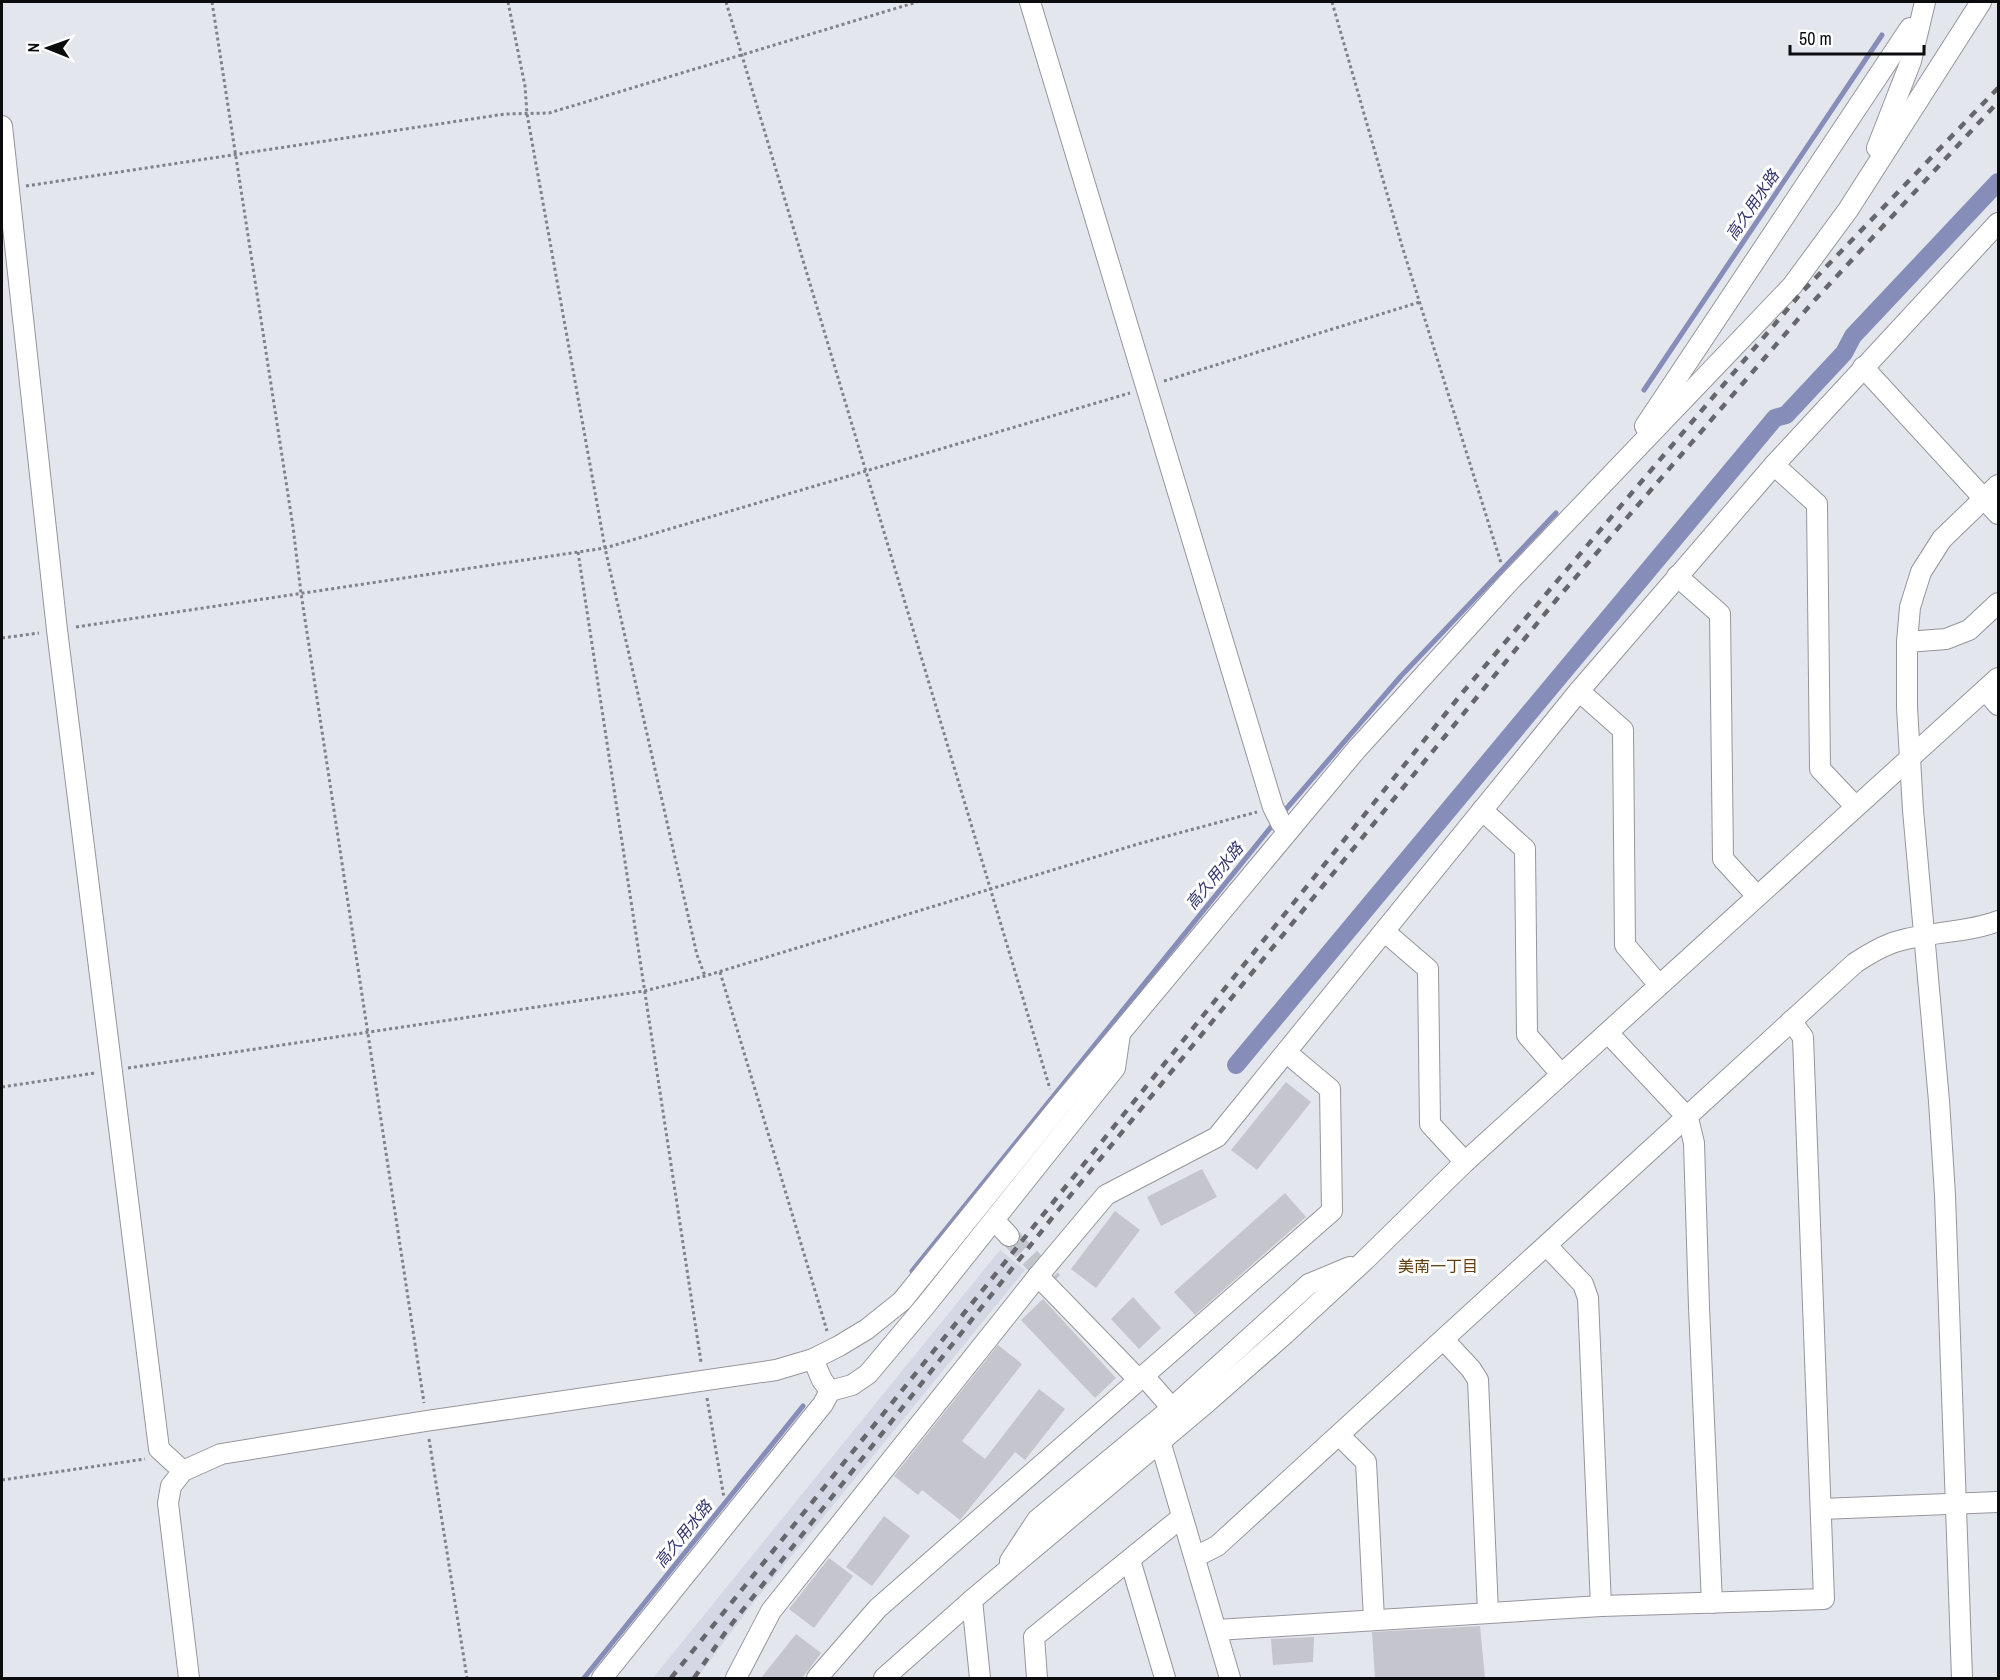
<svg xmlns="http://www.w3.org/2000/svg" width="2000" height="1680" font-family="'Archivo Narrow','Noto Sans JP',sans-serif">
  <style>
    .built { fill: #d4d7e4 }
    .lines { fill: none; stroke-linecap: round; stroke-linejoin: round }
    .stream { stroke: #868db8; stroke-width: 5 }
    .canal { stroke: #868db8; stroke-width: 18 }
    .building { fill: #c4c5cd }
    .minor-tunnel { stroke: #c3c5cc; stroke-width: 20; stroke-dasharray: 20 10; stroke-linecap: butt }
    .minor-casing { stroke: #95969d; stroke-width: 22 }
    .path { stroke: #808287; stroke-width: 3; stroke-dasharray: 3 3; stroke-linecap: butt }
    .minor { stroke: #fff; stroke-width: 20 }
    .rail { stroke: #66676c; stroke-width: 4.5; stroke-dasharray: 8 8; stroke-linecap: butt }
    .labels { text-anchor: middle; stroke-width: 6; stroke-linejoin: round; paint-order: stroke }
    .water-label { font-size: 16px; font-style: italic; fill: #32356d; stroke: #fff }
    .neighbourhood-label { font-size: 16px; fill: #643e0e; stroke: #fff }
  </style>
  <rect width="100%" height="100%" fill="#e4e6ee"/>
  <path class="built" d="M1000 1250 1025 1270 750 1607 697 1678H653Z"/>
  <g class="lines">
    <g class="stream">
      <path d="M1644 390 1882 35"/>
      <path d="M1281 815 1401 676 1556 513"/>
      <path d="M912 1271 1275 822"/>
      <path d="M584 1678 803 1406"/>
    </g>
    <path class="canal" d="M1236 1065 1775 418 1786 415 1844 353 1853 336 1998 182"/>
  </g>
  <g class="building">
    <path d="M1286 1082 1311 1102 1257 1170 1231 1150Z"/>
    <path d="M1202 1169 1217 1197 1161 1226 1147 1197Z"/>
    <path d="M1285 1193 1306 1217 1195 1315 1174 1292Z"/>
    <path d="M1115 1211 1140 1230 1096 1288 1071 1269Z"/>
    <path d="M1133 1297 1161 1328 1139 1349 1111 1319Z"/>
    <path d="M1043 1299 1116 1378 1095 1398 1021 1320Z"/>
    <path d="M998 1345 1022 1364 962 1441 985 1459 1039 1389 1065 1409 1025 1460 1015 1452 960 1520 922 1490 918 1495 894 1476Z"/>
    <path d="M884 1516 910 1536 872 1586 846 1567Z"/>
    <path d="M829 1558 853 1576 814 1628 789 1609Z"/>
    <path d="M1480 1626 1485 1678H1375L1372 1632Z"/>
    <path d="M796 1634 821 1653 810 1668 802 1678H761Z"/>
    <path d="M1314 1637 1313 1662 1273 1665 1271 1639Z"/>
  </g>
  <g class="lines">
    <path class="minor-tunnel" d="M1009 1236 1053 1282"/>
    <defs>
      <g id="minor">
        <path d="M1030 2 1273 807 1281 823 1288 831"/>
        <path d="M2 126 57 630 159 1449 183 1471"/>
        <path d="M1877 148 1911 61 1925 2"/>
        <path d="M1863 367 1998 514"/>
        <path d="M1645 426 1910 28"/>
        <path d="M1774 465 1817 504 1820 769 1855 806"/>
        <path d="M1677 576 1720 614 1723 859 1757 896"/>
        <path d="M1907 642 1946 639 1969 630 1998 603"/>
        <path d="M1985 690 1998 705"/>
        <path d="M1579 691 1623 730 1625 945 1659 985"/>
        <path d="M1482 810 1525 849 1527 1035 1561 1074"/>
        <path d="M1385 932 1428 969 1430 1124 1465 1162"/>
        <path d="M1608 1033 1688 1118 1694 1143 1699 1307 1712 1603"/>
        <path d="M994 1220 1009 1236"/>
        <path d="M1547 1246 1583 1284 1588 1298 1601 1606"/>
        <path d="M1038 1276 1138 1379"/>
        <path d="M1444 1340 1471 1369 1478 1380 1488 1612"/>
        <path d="M813 1359 822 1380 830 1391 852 1385 868 1374 926 1305 1115 1068 1120 1034"/>
        <path d="M1150 1383 1172 1408"/>
        <path d="M1339 1435 1366 1462 1374 1619"/>
        <path d="M1160 1441 1230 1678"/>
        <path d="M1821 1509 1998 1502"/>
        <path d="M1195 1557 1217 1546 1855 963C1867 955 1879 948 1892 943 1925 931 1964 934 1998 921"/>
        <path d="M1130 1560 1165 1678"/>
        <path d="M1010 1561 1037 1520 1172 1408 1309 1284 1350 1267"/>
        <path d="M972 1600 980 1678"/>
        <path d="M1217 1630 1601 1606 1824 1599 1803 1037 1791 1021"/>
        <path d="M189 1678 168 1503 171 1486 183 1471 221 1454 426 1421 776 1370 813 1359 839 1346 867 1329 902 1301 1061 1104 1356 750 1507 584 1792 286 1848 210 1981 2"/>
        <path d="M602 1678 823 1404 830 1391"/>
        <path d="M736 1678 771 1611 1038 1276 1106 1195 1217 1137 1579 691 1774 465 1998 223"/>
        <path d="M817 1678 878 1608 1332 1211 1330 1089 1287 1053"/>
        <path d="M884 1678 972 1600 1205 1404 1286 1333 1364 1261 1465 1162 1998 678"/>
        <path d="M1037 1678 1034 1637 1182 1517"/>
        <path d="M1962 1678 1945 1195 1939 1101 1913 810 1907 707V642L1910 607 1921 572 1942 539 1998 485"/>
      </g>
    </defs>
    <use href="#minor" class="minor-casing"/>
    <g class="path">
      <path d="M212 2 293 527 301 593 424 1403"/>
      <path d="M508 2 525 86 527 114 605 548 697 955 705 976"/>
      <path d="M726 2 1050 1089"/>
      <path d="M1332 2 1402 246 1501 563"/>
      <path d="M26 186 505 114 549 113 917 2"/>
      <path d="M1164 381 1420 302"/>
      <path d="M578 552 701 1362"/>
      <path d="M76 627 605 548 1130 393"/>
      <path d="M2 638 39 633"/>
      <path d="M720 972 827 1331"/>
      <path d="M128 1068 644 991 705 976 1138 844 1257 812"/>
      <path d="M2 1087 95 1073"/>
      <path d="M707 1398 724 1498"/>
      <path d="M429 1439 467 1678"/>
      <path d="M2 1480 145 1459"/>
    </g>
    <use href="#minor" class="minor"/>
    <g class="rail">
      <path d="M671 1678 1463 692 1803 291 1998 88"/>
      <path d="M694 1678 727 1630 1052 1218 1557 599 1812 303 1998 102"/>
    </g>
  </g>
  <g class="labels">
    <g class="water-label">
      <text transform="translate(1752 205) rotate(-56)" y="6">高久用水路</text>
      <text transform="translate(1214 876) rotate(-51)" y="6">高久用水路</text>
      <text transform="translate(683 1534) rotate(-51)" y="6">高久用水路</text>
    </g>
    <g class="neighbourhood-label">
      <text x="1438" y="1272">美南一丁目</text>
    </g>
  </g>
  <rect width="2000" height="1680" fill="none" stroke="#0b0c0e" stroke-width="6"/>
  <g transform="translate(48 48) rotate(271)" stroke="#ffffff" stroke-width="4.5" paint-order="stroke">
  <path d="M0-4.5L10 22L0 15L-10 22Z" fill="#0b0c0e"/>
  <text y="-9" font-size="16" font-weight="bold" text-anchor="middle" fill="#0b0c0e">N</text>
  </g>
  <path d="M1790 45v9h134v-9" fill="none" stroke="#0b0c0e" stroke-width="3"/>
  <text x="1799" y="45" font-size="18" fill="#0b0c0e" stroke="#ffffff" stroke-width="4.5" paint-order="stroke">50 m</text>
</svg>
